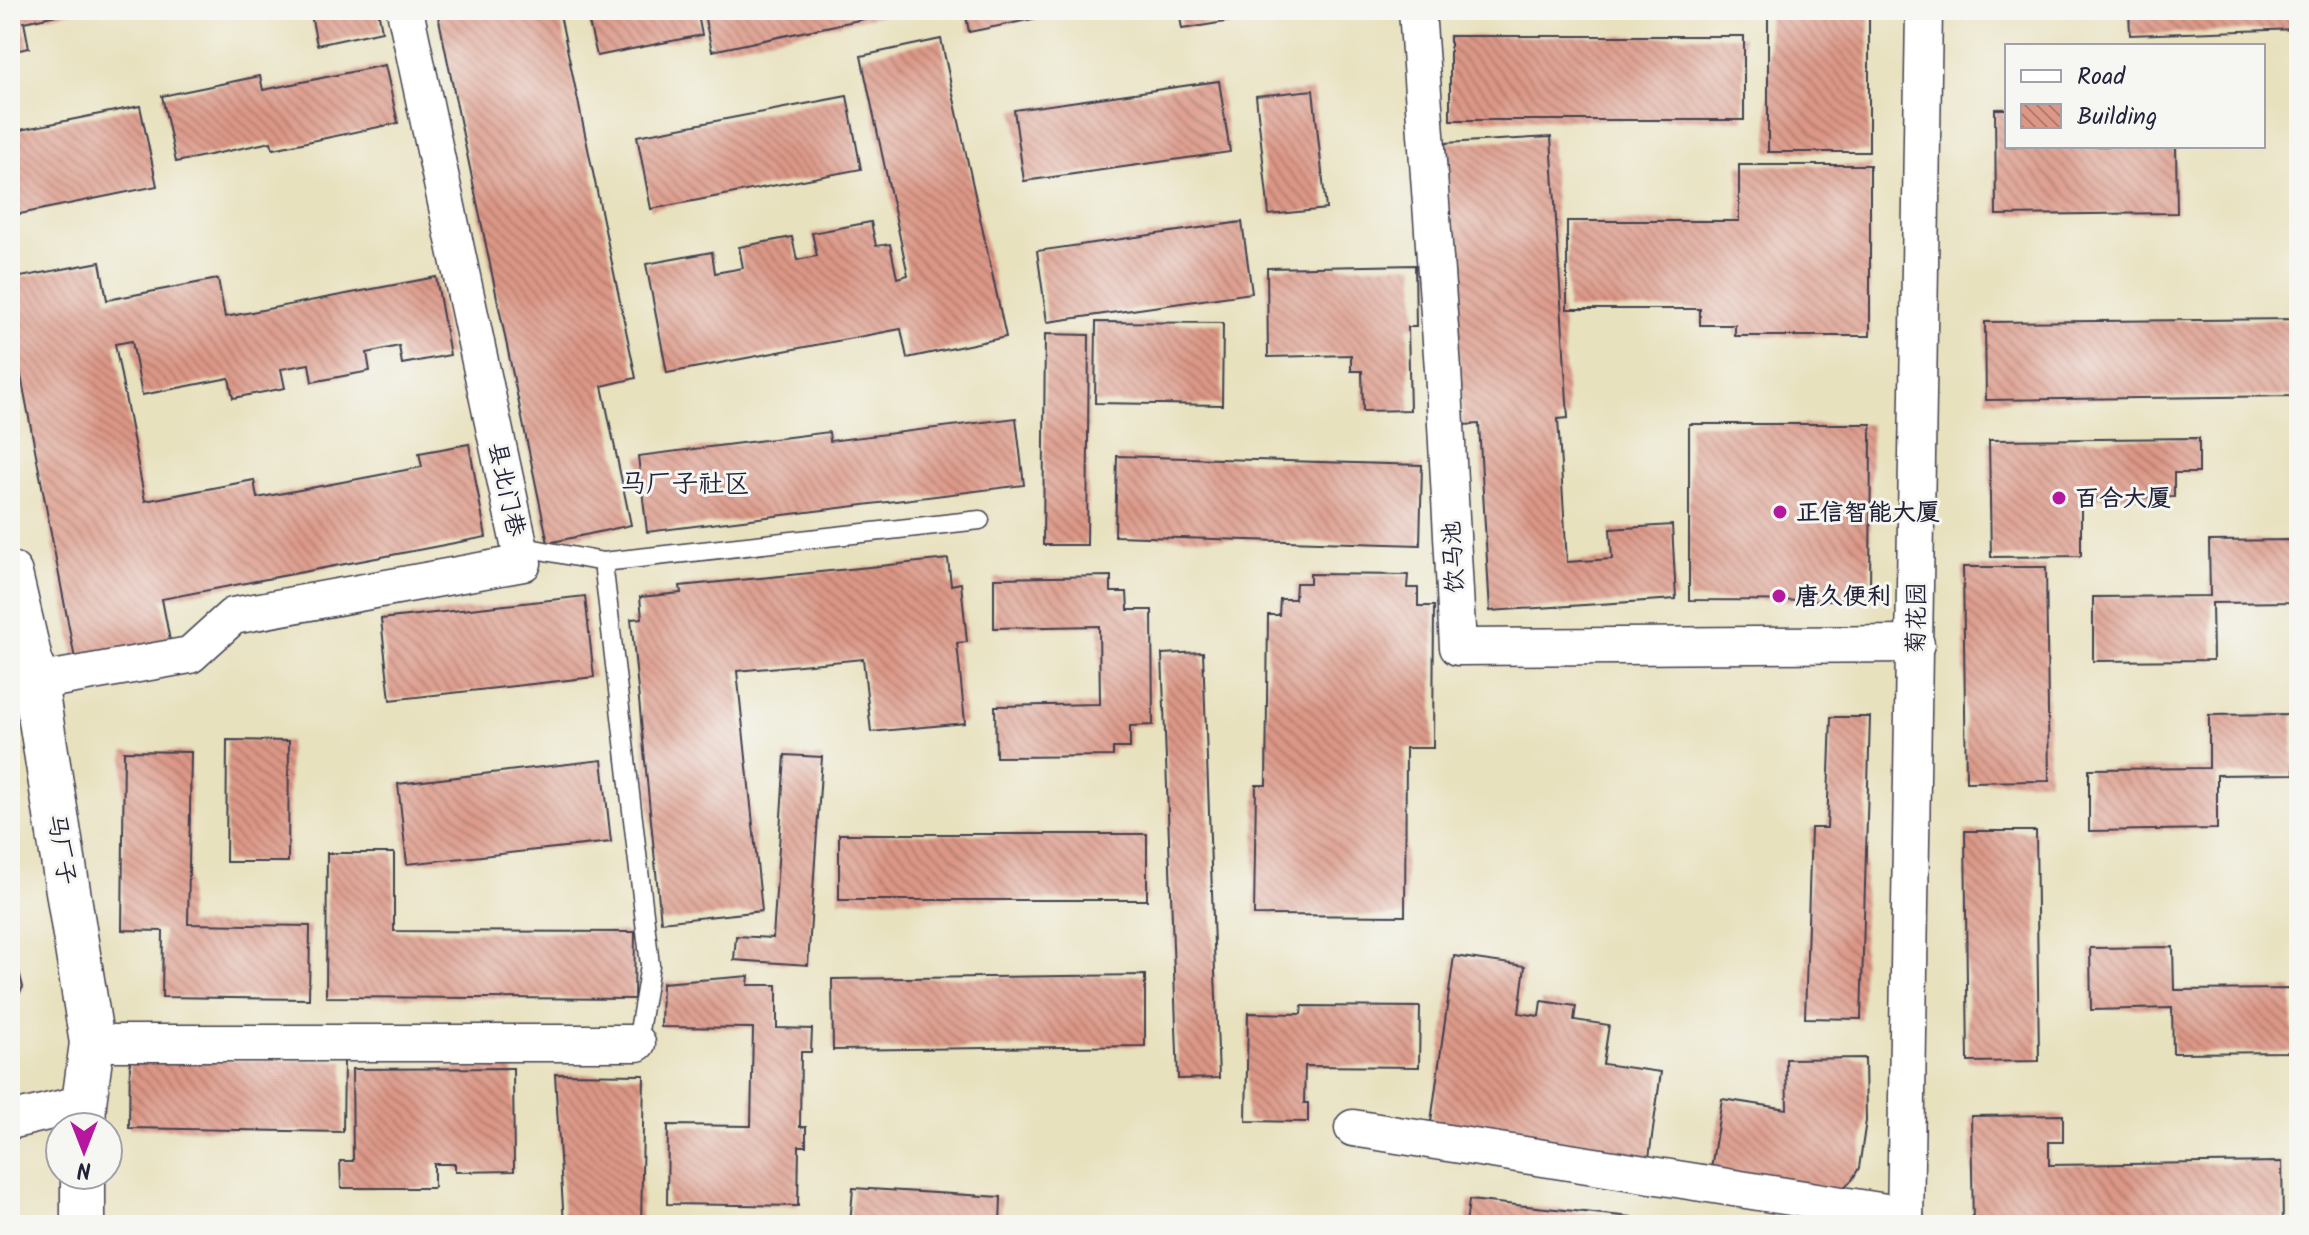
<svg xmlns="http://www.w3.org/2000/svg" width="2309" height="1235" font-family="Kalam,'LXGW WenKai TC',sans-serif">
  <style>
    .building { fill: url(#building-back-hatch) }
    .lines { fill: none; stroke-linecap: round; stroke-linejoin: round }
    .service-casing { stroke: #403f4f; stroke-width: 21 }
    .minor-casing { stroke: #403f4f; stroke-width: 39 }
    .tertiary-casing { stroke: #403f4f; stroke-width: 47 }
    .service { stroke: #fff; stroke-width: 18 }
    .minor { stroke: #fff; stroke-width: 36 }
    .tertiary { stroke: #fff; stroke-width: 44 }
    .poi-dot { fill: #b5179e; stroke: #f6f6f2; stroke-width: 3 }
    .labels { text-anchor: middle; stroke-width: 6; stroke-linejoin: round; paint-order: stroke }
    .street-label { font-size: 24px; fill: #22223b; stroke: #f6f6f2 }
    .poi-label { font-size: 24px; font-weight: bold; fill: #22223b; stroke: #f6f6f2; text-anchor: start }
    .neighbourhood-label { font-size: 26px; fill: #22223b; stroke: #f6f6f2 }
  </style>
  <defs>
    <pattern id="building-back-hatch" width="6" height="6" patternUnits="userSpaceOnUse" patternTransform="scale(2)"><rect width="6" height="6" fill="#dc9786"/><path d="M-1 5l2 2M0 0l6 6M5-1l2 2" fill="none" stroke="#b27b6f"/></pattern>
  </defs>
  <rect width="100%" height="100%" fill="#f6f6f2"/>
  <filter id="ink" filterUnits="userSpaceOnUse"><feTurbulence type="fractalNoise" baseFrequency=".0125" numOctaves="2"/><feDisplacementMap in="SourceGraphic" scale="16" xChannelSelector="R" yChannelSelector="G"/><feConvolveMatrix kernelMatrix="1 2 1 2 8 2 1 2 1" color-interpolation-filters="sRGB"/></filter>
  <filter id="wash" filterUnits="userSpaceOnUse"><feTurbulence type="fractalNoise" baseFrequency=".006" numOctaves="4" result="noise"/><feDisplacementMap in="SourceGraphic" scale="32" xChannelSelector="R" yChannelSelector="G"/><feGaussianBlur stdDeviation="1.8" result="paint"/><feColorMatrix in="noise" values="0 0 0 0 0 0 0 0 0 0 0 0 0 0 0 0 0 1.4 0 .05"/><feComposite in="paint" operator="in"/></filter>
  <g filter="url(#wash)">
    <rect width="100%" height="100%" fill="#e8e1be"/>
    <g id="blocks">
      <g class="building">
        <path d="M10 10H75V11L24 22 29 48 10 52Z"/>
        <path d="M310 10H378L382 31 317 45Z"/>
        <path d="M437 10H559L636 378 602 386 631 525 548 543Z"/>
        <path d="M586 10H697L702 35 597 56Z"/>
        <path d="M703 10H902V11L712 51Z"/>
        <path d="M965 10H1072V11L969 32Z"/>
        <path d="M1179 10H1286V12L1182 29Z"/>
        <rect x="1768" y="10" width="101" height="142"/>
        <path d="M2129 10H2299V29L2130 35Z"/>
        <rect x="1450" y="36" width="294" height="84"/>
        <path d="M941 39 1006 337 907 358 901 329 667 373 646 264 712 252 715 273 743 268 739 247 792 237 797 260 817 256 812 233 871 222 876 246 890 244 897 278 908 275 861 56Z"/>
        <path d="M385 65 398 123 273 149 271 142 176 162 162 96 260 76 263 90Z"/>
        <path d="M1219 81 1230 152 1024 181 1014 110Z"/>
        <path d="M1313 90 1326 209 1269 215 1256 96Z"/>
        <path d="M847 96 861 169 651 209 637 136Z"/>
        <path d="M140 106 157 186 10 216V132Z"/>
        <path d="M1995 109H2007V146H2176L2177 213 1996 215Z"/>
        <path d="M1551 137 1568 418 1558 419 1567 562 1612 559 1610 529 1672 525 1676 599 1490 611 1479 424 1463 425 1445 143Z"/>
        <path d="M1739 165H1870V336H1735V325H1700V309H1567V221H1739Z"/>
        <path d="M1242 222 1252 293 1047 322 1037 251Z"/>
        <path d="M100 262 107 300 218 279 225 317 436 277 450 355 402 364 399 346 367 353 370 371 312 382 309 364 281 369 285 388 233 398 229 378 142 395 132 341 115 344 145 501 254 480 257 498 422 467 419 453 469 444 486 537 162 599 170 641 75 659 10 318V279Z"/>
        <path d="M1415 265 1416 327H1408L1410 410 1363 411 1362 371H1351V355L1268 357 1267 268Z"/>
        <path d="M2297 319V396L1986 400 1985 322Z"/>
        <path d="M1096 322 1223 323 1222 405 1095 403Z"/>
        <path d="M1045 334 1089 335 1087 545H1043Z"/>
        <path d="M1016 418 1024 485 647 532 638 456 829 432 830 441Z"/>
        <path d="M1689 424H1871L1870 601 1689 600Z"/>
        <path d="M2199 438V473H2174V497L2081 498V556L1991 557 1989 440Z"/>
        <path d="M1117 456 1422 465 1420 545 1115 536Z"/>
        <path d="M2293 540V602L2212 603 2213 660 2093 661V597L2210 596 2209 541Z"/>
        <path d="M948 559 951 585 961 583 967 642 957 643 965 723 871 732 863 659 737 671 762 911 661 922 631 619 642 618 640 597 681 593 680 586Z"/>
        <path d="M1963 567H2046L2049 781 1966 782Z"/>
        <path d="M1310 574 1408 575 1407 588H1418V606H1434L1433 748H1406L1405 916 1254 915 1256 785H1266L1268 615H1279L1280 599H1295L1296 583H1310Z"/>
        <path d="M1111 576V592H1127L1128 610H1152L1153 725 1130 726V748H1113V756L996 757 995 706 1100 704 1099 626 994 628V578Z"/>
        <path d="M585 596 594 677 390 700 381 619Z"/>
        <path d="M1203 652 1219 1078 1178 1079 1162 654Z"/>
        <path d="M2293 714 2294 774 2217 775V829L2089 831V769L2209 768V715Z"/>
        <path d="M1831 717H1870L1861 1019 1805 1018 1811 828H1827Z"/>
        <path d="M227 740 289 741 288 862H226Z"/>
        <path d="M124 751 191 752 188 924 310 926 309 999 162 997 163 931 122 930Z"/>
        <path d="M785 755 822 757 808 965 734 960 736 936 773 938Z"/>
        <path d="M602 760 611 842 407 864 398 784Z"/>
        <path d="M1965 831H2036L2039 1061 1968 1062Z"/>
        <rect x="839" y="834" width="308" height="66"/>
        <path d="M327 853H394V931L635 932 634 999 326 997Z"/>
        <path d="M10 936 23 987 10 1008Z"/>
        <path d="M2173 947 2174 990 2293 989V1052L2173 1053 2172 1008 2091 1010 2090 948Z"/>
        <path d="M1454 956 1525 966 1519 1013 1539 1016 1541 1001 1576 1006 1574 1020 1609 1025 1603 1064 1661 1072 1649 1158 1430 1129Z"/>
        <path d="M1145 975V1046L833 1050 832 979Z"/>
        <path d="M749 976 748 985H777V1028L812 1029 811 1052H801L800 1127H806V1146H799L798 1206 667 1204 668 1125 751 1126 753 1028 661 1027 662 983Z"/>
        <path d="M1302 1006 1420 1007 1419 1067 1305 1066 1304 1103H1308V1122L1246 1121 1248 1013 1301 1014Z"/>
        <path d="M1865 1058 1866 1121 1859 1168 1852 1180 1842 1189 1710 1175 1722 1099 1787 1109 1786 1059Z"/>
        <path d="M130 1059 344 1061 343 1132 129 1128Z"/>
        <path d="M513 1068 514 1171 455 1172V1164H434V1188H341L340 1161H353L352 1069Z"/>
        <path d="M555 1074 644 1075 641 1225H564Z"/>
        <path d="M2063 1115V1142H2049V1165L2282 1162 2283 1225H1973L1971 1116Z"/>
        <path d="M853 1188 1001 1197 1000 1225H850Z"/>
        <path d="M1469 1200 1631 1217 1630 1225H1466Z"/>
        <path d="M1683 1218 1713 1223V1225H1682Z"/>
      </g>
    </g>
  </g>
  <g filter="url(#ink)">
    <use href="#blocks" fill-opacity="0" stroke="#403f4f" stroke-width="2"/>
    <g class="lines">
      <defs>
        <g id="service">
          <path d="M519 546 603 562 650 965 637 1043"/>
          <path d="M603 562 980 520"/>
        </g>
        <g id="minor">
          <path d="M1417 10 1443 369 1458 647 1916 644"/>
          <path d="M35 682 190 655 233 616 523 563 405 10"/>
          <path d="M92 1043H637"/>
          <path d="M10 1121 84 1103"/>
          <path d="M1353 1128 1905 1215"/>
          <path d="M1905 1225 1924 10"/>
        </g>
        <g id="tertiary">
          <path d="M10 574 35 682 92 1043 84 1103 83 1127"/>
          <path d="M83 1225V1175"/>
        </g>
      </defs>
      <use href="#service" class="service-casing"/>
      <use href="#minor" class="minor-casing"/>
      <use href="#tertiary" class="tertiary-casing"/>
      <use href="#service" class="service"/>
      <use href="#minor" class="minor"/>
      <use href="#tertiary" class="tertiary"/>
    </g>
  </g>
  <g class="poi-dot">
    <circle cx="2059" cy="498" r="8"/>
    <circle cx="1780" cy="512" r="8"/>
    <circle cx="1779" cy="596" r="8"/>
  </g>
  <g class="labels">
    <g class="street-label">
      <text transform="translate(507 489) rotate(78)" y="8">县北门巷</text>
      <text transform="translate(1453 557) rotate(-93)" y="8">饮马池</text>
      <text transform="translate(1916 618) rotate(-89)" y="8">菊花园</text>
      <text transform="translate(62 849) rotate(81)" y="8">马厂子</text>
    </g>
    <g class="poi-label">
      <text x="2075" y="506">百合大厦</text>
      <text x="1796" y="520">正信智能大厦</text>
      <text x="1795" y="604">唐久便利</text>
    </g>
    <g class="neighbourhood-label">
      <text x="685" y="492">马厂子社区</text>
    </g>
  </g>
  <rect width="2309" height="1235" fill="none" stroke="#f6f6f2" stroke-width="40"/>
  <rect x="2005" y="44" width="260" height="104" fill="#f6f6f2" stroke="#a1a1a9" stroke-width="2"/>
  <rect x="2021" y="70" width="40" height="12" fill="#ffffff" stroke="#a1a1a9" stroke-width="2"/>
  <text x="2077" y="84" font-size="24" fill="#22223b">Road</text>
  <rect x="2021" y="104" width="40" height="24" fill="url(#building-back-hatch)" stroke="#a1a1a9" stroke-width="2"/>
  <text x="2077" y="124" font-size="24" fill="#22223b">Building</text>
  <g transform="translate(84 1151) rotate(180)"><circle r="38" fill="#f6f6f2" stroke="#a1a1a9" stroke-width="2"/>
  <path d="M0-6L14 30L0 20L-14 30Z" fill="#b5179e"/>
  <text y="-12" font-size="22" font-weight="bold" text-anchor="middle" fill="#22223b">N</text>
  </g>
</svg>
